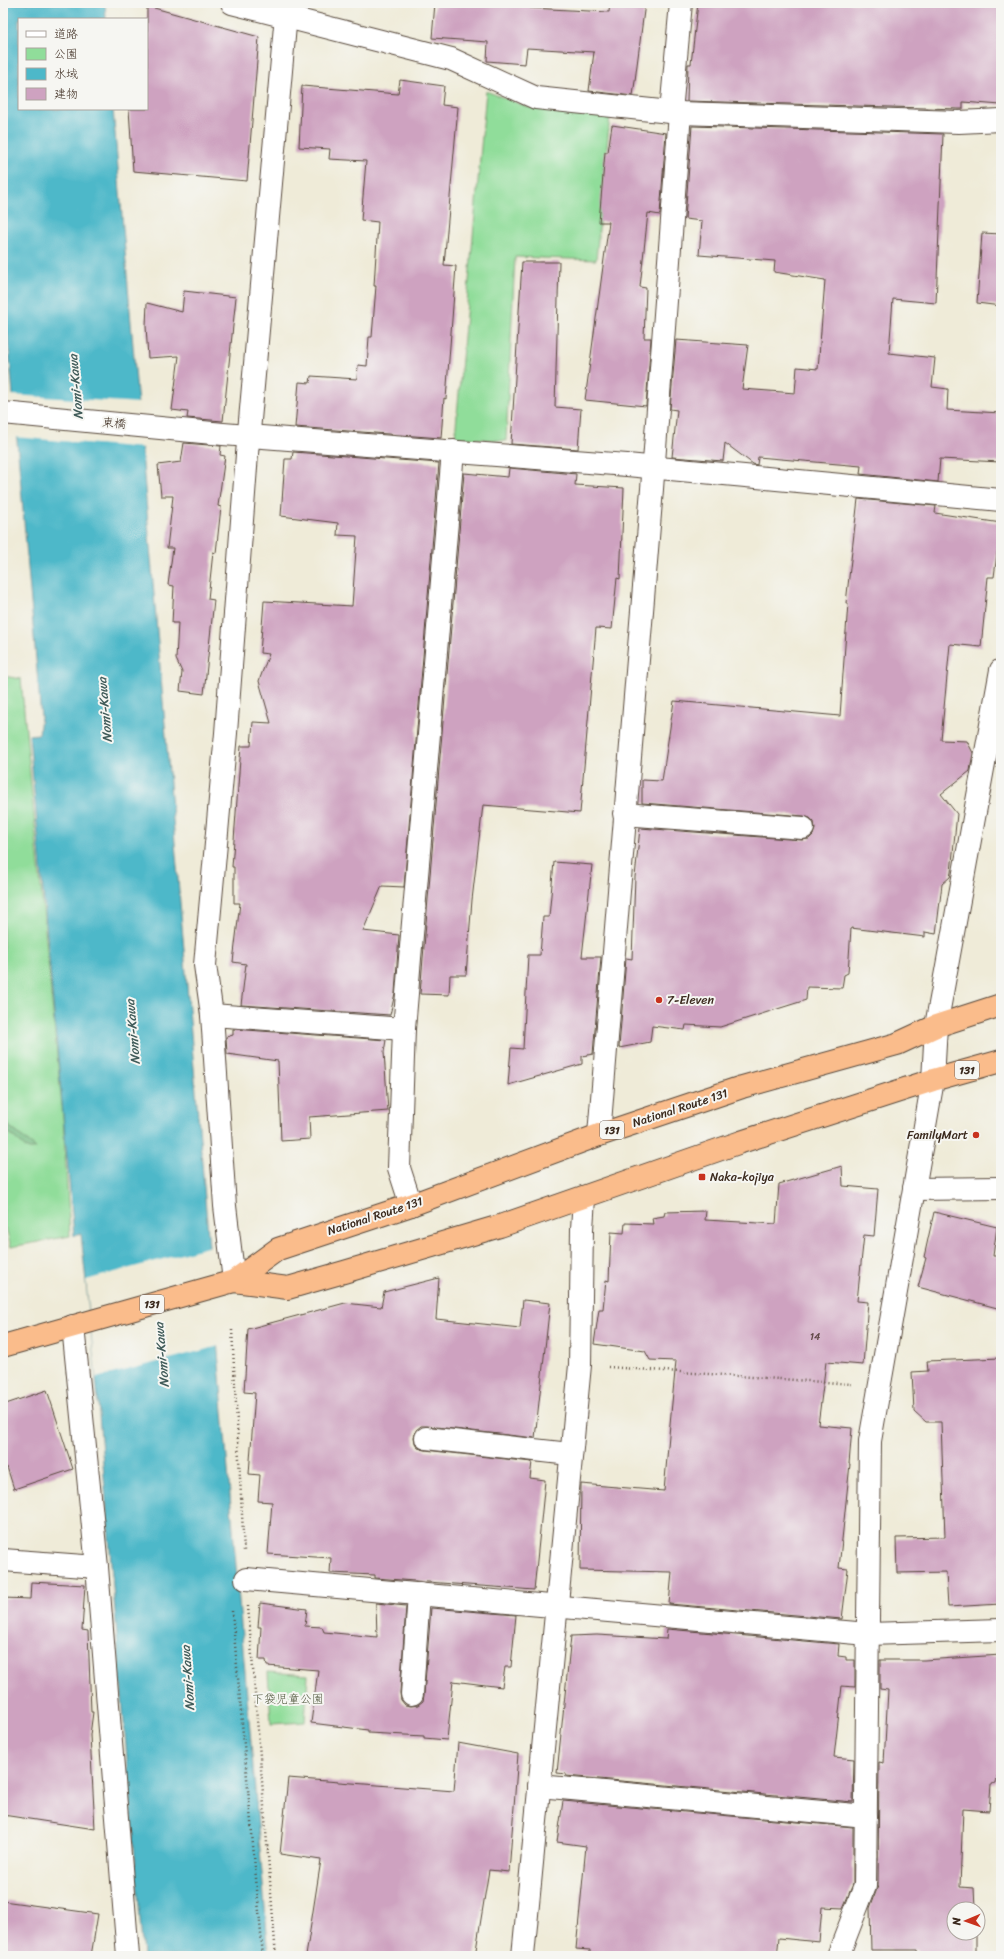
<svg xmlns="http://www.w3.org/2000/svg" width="1004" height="1959" font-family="Sriracha,'Klee One',sans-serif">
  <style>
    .green { fill: #90dd9a; stroke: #66845c }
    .forest { fill: #74bc82; stroke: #587350 }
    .water { fill: #4db8c9; stroke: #447174 }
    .pier { fill: #efebd8 }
    .building { fill: #cea2c0 }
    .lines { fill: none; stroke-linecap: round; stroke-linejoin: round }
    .minor-casing { stroke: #56473a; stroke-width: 24 }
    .highway-casing { stroke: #56473a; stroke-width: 24 }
    .path { stroke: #56473a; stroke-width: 2.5; stroke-dasharray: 1 3; stroke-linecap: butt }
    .minor { stroke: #fff; stroke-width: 22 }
    .highway { stroke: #fabc8b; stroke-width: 22 }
    .poi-dot { fill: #c8321e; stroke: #f6f6f2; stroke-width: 1.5 }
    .labels { text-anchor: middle; stroke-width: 4; stroke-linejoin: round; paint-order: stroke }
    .number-label { font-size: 10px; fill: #604846 }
    .shield { fill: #f6f6f2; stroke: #73675e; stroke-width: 1 }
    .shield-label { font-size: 11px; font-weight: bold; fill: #3b2a1e }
    .street-label { font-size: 12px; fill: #3b2a1e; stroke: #f6f6f2 }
    .poi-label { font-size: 12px; fill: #3b2a1e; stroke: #f6f6f2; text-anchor: start }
    .park-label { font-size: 12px; fill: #50573d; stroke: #f6f6f2 }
    .water-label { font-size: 13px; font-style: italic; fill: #415c5a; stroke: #f6f6f2 }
  </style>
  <rect width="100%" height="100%" fill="#f6f6f2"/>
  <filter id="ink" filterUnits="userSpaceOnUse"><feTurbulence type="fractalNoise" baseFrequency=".025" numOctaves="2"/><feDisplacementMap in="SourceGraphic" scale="8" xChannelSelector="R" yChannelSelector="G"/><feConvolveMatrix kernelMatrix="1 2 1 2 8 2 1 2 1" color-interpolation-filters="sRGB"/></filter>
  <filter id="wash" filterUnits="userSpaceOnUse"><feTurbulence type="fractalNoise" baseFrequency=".012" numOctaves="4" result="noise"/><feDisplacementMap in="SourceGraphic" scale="16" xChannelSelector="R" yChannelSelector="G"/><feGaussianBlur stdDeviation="0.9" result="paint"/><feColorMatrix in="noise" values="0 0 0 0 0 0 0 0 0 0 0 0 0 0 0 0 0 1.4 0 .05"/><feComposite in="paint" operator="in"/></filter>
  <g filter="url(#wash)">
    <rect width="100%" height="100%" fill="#efebd8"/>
    <g class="green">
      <path d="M486 91 528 107 610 116 596 260 515 257 506 441 455 437Z"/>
      <path d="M3 676 21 679 63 1117 70 1236 11 1247 6 1229 3 1230Z"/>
      <path d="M268 1672 308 1675 305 1722 271 1724Z"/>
    </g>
    <path class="forest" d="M3 1117 10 1127 36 1148 28 1150 6 1130 3 1126Z"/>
    <path class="water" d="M3 3H105L106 19H19V109H113L269 1956H143L96 1378 81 1234 74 1236 29 735 39 734 41 717 3 280Z"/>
    <g class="pier">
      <path d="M11 395 140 403 144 448 14 437Z"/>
      <path d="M211 1246 219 1346 96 1378 86 1280Z"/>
    </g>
    <g id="blocks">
      <g class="building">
        <path d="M435 3H508L531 5 530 8 609 12 610 3H645L633 96 589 91 594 52 527 48 525 64 487 61 488 42 432 38Z"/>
        <path d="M698 3H1001V105L963 102V109H959L687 101 688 64H691Z"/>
        <path d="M147 6 259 37 247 181 133 171 129 109H147Z"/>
        <path d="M400 80 444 86 442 105 458 107 444 265 456 266 446 399 444 398 441 438 295 427 299 382 310 383 311 376 357 379 358 365 367 366 369 337H372L376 286H374L378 222 361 220 366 161 329 159 330 149 299 147 302 86 398 94Z"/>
        <path d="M612 125 666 133 660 215 648 213 640 287 646 288 644 338H651L646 406 585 400 609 222H599L605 152H608Z"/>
        <path d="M692 126 943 134 936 303 893 299 889 353 935 358 932 387 948 389 947 410 1001 413V462L940 459 938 482 860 474 861 466 758 457 757 465 753 464 725 443 723 461 672 457 677 410 670 409 676 340 748 345 742 389 795 393 797 367 818 369 825 280 774 272 775 261 699 255 702 221 685 219Z"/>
        <path d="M982 233 1001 234V306L977 303Z"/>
        <path d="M522 262H559L555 407 581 409 578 449 511 444Z"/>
        <path d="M184 291 236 297 223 421 187 418 188 412 172 410 179 356 148 358 146 326 147 303 182 312Z"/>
        <path d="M184 443 221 446 220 455 225 456 218 506 221 507 216 553 213 552 208 599 214 600 204 694 180 691 182 672 176 659 178 623H172L174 586 168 585 173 548H167L173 496H161L158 465 181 462Z"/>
        <path d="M293 452 439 463 404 887 382 886 363 931 399 935 395 993 390 1015 241 1005 246 964 233 962 240 903H234V867H232L241 746H251L253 722 271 723 259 681 269 654 260 653 264 601 352 606 357 536 337 535 338 523 281 516 285 459H292Z"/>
        <path d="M509 468 576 474 575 485 624 488 620 579 617 578 612 629 596 628 580 813 483 805 472 900 466 975H450L449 995 420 994 464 473 508 477Z"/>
        <path d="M858 499 936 506 935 513 1001 523 994 577H988L981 647 950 644 941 740 967 741 973 753 970 771 941 794 957 814 951 872 950 877 942 884 936 934 925 932V937L851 928 848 973 844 975 842 988 807 987 806 1000 720 1027 686 1025 685 1030 652 1026 650 1042 619 1048 626 958 632 959 635 877 640 828 802 840 809 839 813 835 815 829 814 822 810 818 804 816 642 803V780L662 781 674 701 840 716 848 603H846Z"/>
        <path d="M554 862 592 865 582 957H601L593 1054 582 1056V1064L508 1085 511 1048 523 1049 528 955H540L543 917H549Z"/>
        <path d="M233 1029 386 1040 384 1052 388 1111 309 1117 310 1139 281 1141 278 1061 227 1054 226 1037 233 1035Z"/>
        <path d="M842 1166 843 1186 878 1189 874 1236 864 1235 857 1301 868 1302 863 1365 826 1362 818 1425 852 1428 849 1464H850L839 1568 848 1569 842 1619 669 1604 672 1572 580 1570 581 1484 664 1491 670 1424 676 1361 650 1360 645 1351 594 1344 599 1309H603L606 1280 609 1281 611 1232 624 1233 625 1223 653 1224 652 1218 664 1216 665 1212 706 1211 705 1220 776 1224 779 1184Z"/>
        <path d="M934 1212 997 1227 993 1256H1001V1309L918 1287 926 1258 924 1257Z"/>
        <path d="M439 1278 436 1319 520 1328 523 1300 550 1303 535 1438 427 1426H421L416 1430 414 1437 415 1443 418 1448 425 1450 532 1462 530 1478 545 1480V1481L534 1590 375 1578V1575L330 1573 331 1558 268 1554 272 1502 258 1501 260 1475 249 1474 255 1393 244 1392 248 1329 345 1303 381 1307 384 1292Z"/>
        <path d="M1001 1358V1604L948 1607 946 1572 897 1573 896 1538 945 1537 941 1422H926L914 1411 912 1372 928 1371 927 1361Z"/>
        <path d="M47 1390 73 1469 14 1489 7 1467H3V1405Z"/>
        <path d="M31 1582 85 1585 82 1630 88 1631 91 1712H93L90 1735 95 1829 3 1815V1598L30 1599Z"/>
        <path d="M260 1603 307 1609 305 1626 322 1627 324 1632 377 1637 376 1603 406 1606 400 1693 401 1700 405 1705 411 1706 418 1705 423 1701 424 1695 431 1608 516 1615 511 1667H505L502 1687 453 1681 447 1740 424 1738V1736L368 1733V1730L311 1723 318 1670 267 1666 266 1660H259L261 1627H258Z"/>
        <path d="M667 1629 839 1644 838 1656 846 1657V1660H855V1687L842 1686 834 1757 854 1759 853 1802 566 1776V1774L557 1773 571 1636 597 1635 666 1639Z"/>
        <path d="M1001 1655V1775L997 1776 996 1783 991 1784 989 1811 963 1809 960 1887 974 1888 975 1909H954V1933H976V1956H918L917 1950H871L870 1908 878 1886 879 1762 884 1763 888 1690 880 1689V1660H924Z"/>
        <path d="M458 1743 518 1754 509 1872 489 1870 475 1956H306L321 1860 280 1854 288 1778 454 1791Z"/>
        <path d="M563 1801 853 1827V1884L843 1908 822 1907 819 1942 779 1938 777 1956H590V1950L576 1949 586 1846 557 1842Z"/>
        <path d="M3 1901 98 1914 91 1956H3Z"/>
      </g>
    </g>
  </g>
  <g filter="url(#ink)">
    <use href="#blocks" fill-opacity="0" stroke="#56473a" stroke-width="1"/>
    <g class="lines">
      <defs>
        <g id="minor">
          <path d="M232 3 451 59 536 98 680 113 959 122 1001 120"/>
          <path d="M671 112 681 3"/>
          <path d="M3 413 223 434 627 465 1001 500"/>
          <path d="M624 814 803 828"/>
          <path d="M212 1015 404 1029"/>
          <path d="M599 1135 652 489 680 113"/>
          <path d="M914 1189 1001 1188"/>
          <path d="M411 1205 399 1168 404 1029 453 451"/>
          <path d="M234 1281 225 1206 212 1015 205 965 226 733 247 454 287 3"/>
          <path d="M73 1326 97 1567 128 1956"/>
          <path d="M426 1438 570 1454"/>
          <path d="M3 1560 97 1567"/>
          <path d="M246 1579 868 1634 1001 1630"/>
          <path d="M412 1694 419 1594"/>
          <path d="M539 1786 866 1816"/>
          <path d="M523 1956 580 1365 582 1229 584 1198"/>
          <path d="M838 1956 865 1886 870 1441 933 1080 936 1026 1001 670"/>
        </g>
        <g id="highway">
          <path d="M234 1281 288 1288 344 1272 500 1226 741 1142 933 1080 1001 1061"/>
          <path d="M3 1346 234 1281 278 1249 411 1205 599 1135 742 1087 897 1044 936 1026 1001 1005"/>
        </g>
      </defs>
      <use href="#minor" class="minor-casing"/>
      <use href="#highway" class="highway-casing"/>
      <g class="path">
        <path d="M232 1330 244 1551"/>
        <path d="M608 1367 852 1384"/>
        <path d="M248 1606 276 1956"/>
        <path d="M232 1611 263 1956"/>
      </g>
      <use href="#minor" class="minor"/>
      <use href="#highway" class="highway"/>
    </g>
  </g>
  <g class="poi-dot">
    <circle cx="659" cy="1000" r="4"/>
    <circle cx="976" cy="1135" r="4"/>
    <rect x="698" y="1173" width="8" height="8" rx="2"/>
  </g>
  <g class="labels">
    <g class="number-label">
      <text x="815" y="1340">14</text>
    </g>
    <g class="shield">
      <rect x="955" y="1061" width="24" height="18" rx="3"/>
      <rect x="600" y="1121" width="24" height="18" rx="3"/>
      <rect x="140" y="1295" width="24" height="18" rx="3"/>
    </g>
    <g class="shield-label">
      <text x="967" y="1074">131</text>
      <text x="612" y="1134">131</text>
      <text x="152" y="1308">131</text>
    </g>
    <g class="street-label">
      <text transform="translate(114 423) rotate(5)" y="4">東橋</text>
      <text transform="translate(680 1108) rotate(-18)" y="4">National Route 131</text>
      <text transform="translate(375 1216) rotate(-18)" y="4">National Route 131</text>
    </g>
    <g class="poi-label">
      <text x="667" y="1004">7-Eleven</text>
      <text x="968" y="1139" text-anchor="end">FamilyMart</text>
      <text x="710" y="1181">Naka-kojiya</text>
    </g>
    <g class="park-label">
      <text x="288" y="1703">下袋児童公園</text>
    </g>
    <g class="water-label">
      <text transform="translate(75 387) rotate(-95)" y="5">Nomi-Kawa</text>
      <text transform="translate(104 710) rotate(-95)" y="5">Nomi-Kawa</text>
      <text transform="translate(132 1032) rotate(-95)" y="5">Nomi-Kawa</text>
      <text transform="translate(161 1355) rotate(-95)" y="5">Nomi-Kawa</text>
      <text transform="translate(187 1678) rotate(-94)" y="5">Nomi-Kawa</text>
    </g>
  </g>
  <rect width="1004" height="1959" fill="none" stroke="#f6f6f2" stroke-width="16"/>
  <rect x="18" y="18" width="130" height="92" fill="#f6f6f2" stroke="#aba49d"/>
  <rect x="26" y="31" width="20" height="6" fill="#ffffff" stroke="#aba49d"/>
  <text x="54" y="38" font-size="12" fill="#3b2a1e">道路</text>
  <rect x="26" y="48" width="20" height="12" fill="#90dd9a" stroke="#aba49d"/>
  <text x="54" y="58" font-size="12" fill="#3b2a1e">公園</text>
  <rect x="26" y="68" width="20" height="12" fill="#4db8c9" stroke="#aba49d"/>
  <text x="54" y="78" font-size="12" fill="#3b2a1e">水域</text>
  <rect x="26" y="88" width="20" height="12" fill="#cea2c0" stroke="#aba49d"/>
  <text x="54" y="98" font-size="12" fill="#3b2a1e">建物</text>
  <g transform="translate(966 1921) rotate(268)"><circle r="19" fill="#f6f6f2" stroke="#aba49d"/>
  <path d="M0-3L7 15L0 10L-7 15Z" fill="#c8321e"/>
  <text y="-6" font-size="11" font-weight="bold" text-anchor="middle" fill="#3b2a1e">N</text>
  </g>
</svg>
